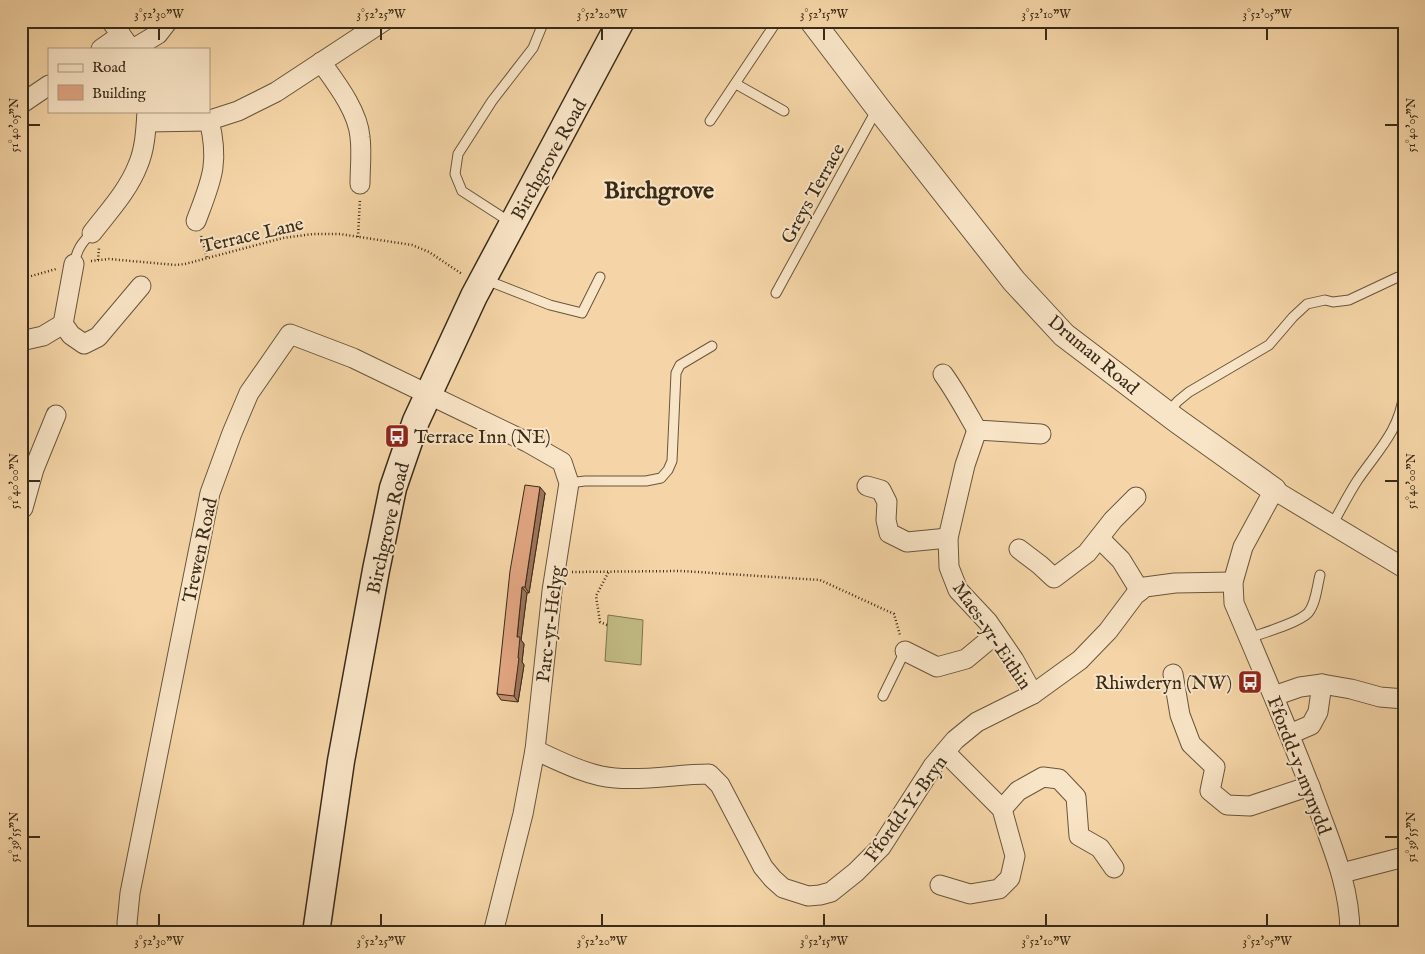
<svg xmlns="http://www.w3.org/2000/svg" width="1425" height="954" font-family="'IM FELL English',serif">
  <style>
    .green { fill: #c2bb83; stroke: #7e734e }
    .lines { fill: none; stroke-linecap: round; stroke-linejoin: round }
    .service-casing { stroke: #68563c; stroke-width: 11 }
    .minor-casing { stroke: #68563c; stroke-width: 21 }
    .tertiary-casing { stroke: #68563c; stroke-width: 26 }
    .secondary-casing { stroke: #392b19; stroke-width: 29 }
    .path { stroke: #392b19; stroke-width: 2.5; stroke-dasharray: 1 2.5; stroke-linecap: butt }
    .service { stroke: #f8e4c6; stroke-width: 9 }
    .minor { stroke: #f8e4c6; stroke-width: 19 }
    .tertiary { stroke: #f8e4c6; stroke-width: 24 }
    .secondary { stroke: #f8e4c6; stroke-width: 26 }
    .wall { fill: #c28e6f; stroke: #392b19 }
    .shaded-wall { fill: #9e745a; stroke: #392b19 }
    .building { fill: #e1a581; stroke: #392b19 }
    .ticks { fill: none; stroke: #392b19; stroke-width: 2 }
    .labels { text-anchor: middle; stroke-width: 4; stroke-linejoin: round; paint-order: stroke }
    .street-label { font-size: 19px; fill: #392b19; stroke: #f8e4c6 }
    .poi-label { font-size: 19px; fill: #392b19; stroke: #f8e4c6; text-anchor: start }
    .district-label { font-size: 24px; font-weight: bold; fill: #392b19; stroke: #f8e4c6 }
    .neatline { fill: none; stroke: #392b19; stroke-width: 2 }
    .ticks-label { font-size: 12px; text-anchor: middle; fill: #392b19 }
  </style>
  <rect width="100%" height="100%" fill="#f5d5a7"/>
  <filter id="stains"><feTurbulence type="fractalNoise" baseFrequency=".004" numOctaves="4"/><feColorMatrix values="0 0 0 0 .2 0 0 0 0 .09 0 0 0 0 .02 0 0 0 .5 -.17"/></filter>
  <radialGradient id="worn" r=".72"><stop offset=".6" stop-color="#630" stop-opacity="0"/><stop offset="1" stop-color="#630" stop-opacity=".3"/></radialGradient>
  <path class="green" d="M608 615 643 620 641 665 605 661Z"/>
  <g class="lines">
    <defs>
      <g id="service">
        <path d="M736 84 784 111"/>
        <path d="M710 121 777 21"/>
        <path d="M510 222 462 191 455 174 458 154 492 101 533 48 542 26 541 21"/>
        <path d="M74 264C77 250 81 243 92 233"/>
        <path d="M486 280 550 305 582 313 600 277"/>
        <path d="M776 293 877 109"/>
        <path d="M1167 413 1178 401 1189 392 1269 345 1293 317 1307 304 1325 300 1333 302 1349 300 1398 277H1404"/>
        <path d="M569 483 585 481H646L661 478 668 470 672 461 676 373 680 365 712 346"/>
        <path d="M1332 525C1340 511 1348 495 1357 481 1378 450 1399 432 1404 393"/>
        <path d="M1249 638C1263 633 1298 623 1308 613 1316 604 1317 586 1320 575"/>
        <path d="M883 696 905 651"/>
      </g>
      <g id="minor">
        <path d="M111 21 131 49"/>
        <path d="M101 49 121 35"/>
        <path d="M133 49 158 34 168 21"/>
        <path d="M321 62C336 83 358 111 360 137 362 152 360 169 360 184"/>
        <path d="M21 104 49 85"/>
        <path d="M147 122 207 121 238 111 276 92 384 21"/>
        <path d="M196 221C211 181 220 164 209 120"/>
        <path d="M92 233C108 212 128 191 138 165 145 149 146 129 147 111"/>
        <path d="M63 324 71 335 84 344 98 337 141 286"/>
        <path d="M21 341 43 336 63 324 74 264"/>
        <path d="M943 374C956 392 966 411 977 430L1041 434"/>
        <path d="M977 430 965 465 948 538 949 567 958 590 988 622 1014 660 1033 694"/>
        <path d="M867 486 881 490 887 502 886 520 889 533 907 542 948 538"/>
        <path d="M21 507 23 508 34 469 56 415"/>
        <path d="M1099 538 1121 560 1140 591"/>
        <path d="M1019 549 1040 565 1054 578 1087 553 1113 520 1136 497"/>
        <path d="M905 651 937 667 966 659 996 634"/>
        <path d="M1173 674 1180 715 1191 744 1215 767 1210 791 1227 805 1250 806 1310 786"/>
        <path d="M1274 696 1300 687 1322 684 1351 689 1380 697 1404 699"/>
        <path d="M1290 734 1311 725 1318 712 1322 684"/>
        <path d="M535 750C559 761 588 776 615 778 647 781 678 774 709 774L720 785 763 867 773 879 783 888 808 896 820 895 831 892 856 872 881 847 933 766 955 740 977 722 1033 694 1080 660 1108 631 1135 595 1145 587 1175 583 1233 582"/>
        <path d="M1002 809 1018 791 1043 777 1059 779 1076 797 1079 836 1100 848 1114 868"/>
        <path d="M1342 873 1404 857"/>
        <path d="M940 885 970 894 999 889 1010 878 1015 856 1002 809 945 752"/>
        <path d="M128 933 127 923 130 893 210 493 232 433 249 393 290 334 353 358 527 442 562 462 569 483 552 591 535 750 523 814 493 933"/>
        <path d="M1350 933C1350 888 1333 849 1318 808 1292 738 1263 671 1234 603L1233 582 1243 547 1274 490 1404 568"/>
      </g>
      <path id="tertiary" d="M812 21 878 108 1014 281 1064 335 1176 420 1274 490"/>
      <path id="secondary" d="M316 933 341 761 376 570 393 488 416 421 474 296 621 21"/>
    </defs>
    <use href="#service" class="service-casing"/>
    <use href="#minor" class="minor-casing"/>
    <use href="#tertiary" class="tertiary-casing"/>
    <use href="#secondary" class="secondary-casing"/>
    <g class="path">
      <path d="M201 236 207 258"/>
      <path d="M358 237 360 199"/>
      <path d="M98 260 99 248"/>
      <path d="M91 261 109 259 176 265 185 264 283 238 313 234H340L412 245 429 252 462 274"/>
      <path d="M21 279 56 269"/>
      <path d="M572 572 682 571 820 580 894 614 900 635"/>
      <path d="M607 625 600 622 596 596 609 571"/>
    </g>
    <use href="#service" class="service"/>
    <use href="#minor" class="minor"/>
    <use href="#tertiary" class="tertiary"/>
    <use href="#secondary" class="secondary"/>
  </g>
  <path class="wall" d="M545 493 529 593H527L521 640 524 644 522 662 524 665 518 702 501 700 497 694Z"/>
  <g class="shaded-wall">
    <path d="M540 487 545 493 529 593 525 587Z"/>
    <path d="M522 587 527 593 521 640 524 644 522 662 524 665 518 702 514 696 518 658 517 637Z"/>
  </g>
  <path class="building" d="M525 485 540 487 525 587H522L517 637H520L518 658H519L514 696 497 694 510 571Z"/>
  <path class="ticks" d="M159 28V40M381 28V40M602 28V40M824 28V40M1046 28V40M1267 28V40M28 125H40M1385 125H1398M28 481H40M1385 481H1398M28 837H40M1385 837H1398M159 914V926M381 914V926M602 914V926M824 914V926M1046 914V926M1267 914V926"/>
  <defs>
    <symbol id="bus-square" viewBox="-11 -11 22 22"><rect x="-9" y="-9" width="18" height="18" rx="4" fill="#8f2418" stroke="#f8e4c6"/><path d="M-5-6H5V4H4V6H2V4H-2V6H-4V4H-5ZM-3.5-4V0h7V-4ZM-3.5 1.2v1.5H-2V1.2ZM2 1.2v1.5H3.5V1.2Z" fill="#fff"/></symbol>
  </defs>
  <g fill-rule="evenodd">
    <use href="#bus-square" x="383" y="422" width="28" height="28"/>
    <use href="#bus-square" x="1236" y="668" width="28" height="28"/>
  </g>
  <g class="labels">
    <g class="street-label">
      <text transform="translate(548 159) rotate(-61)" y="7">Birchgrove Road</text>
      <text transform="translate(812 193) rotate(-61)" y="7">Greys Terrace</text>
      <text transform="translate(252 234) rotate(-13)" y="7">Terrace Lane</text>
      <text transform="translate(1094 354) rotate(40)" y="7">Drumau Road</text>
      <text transform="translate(387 528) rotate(-77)" y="7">Birchgrove Road</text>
      <text transform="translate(199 550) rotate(-78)" y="7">Trewen Road</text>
      <text transform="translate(549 624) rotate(-83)" y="7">Parc-yr-Helyg</text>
      <text transform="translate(993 635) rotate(56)" y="7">Maes-yr-Eithin</text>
      <text transform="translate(1300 765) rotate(69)" y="7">Ffordd-y-mynydd</text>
      <text transform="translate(905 808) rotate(-54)" y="7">Ffordd-Y-Bryn</text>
    </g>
    <g class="poi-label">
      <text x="414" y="443">Terrace Inn (NE)</text>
      <text x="1232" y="689" text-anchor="end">Rhiwderyn (NW)</text>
    </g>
    <g class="district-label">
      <text x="659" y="198">Birchgrove</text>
    </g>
  </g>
  <rect width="1425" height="954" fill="none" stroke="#f5d5a7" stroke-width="55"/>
  <rect x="48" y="48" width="162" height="65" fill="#f8e4c6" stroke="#ac9a81"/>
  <rect x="58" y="64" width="25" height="8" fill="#f8e4c6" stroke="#ac9a81"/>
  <text x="92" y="72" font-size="15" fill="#392b19">Road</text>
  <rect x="58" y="85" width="25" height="15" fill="#e1a581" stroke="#ac9a81"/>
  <text x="92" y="98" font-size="15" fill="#392b19">Building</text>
  <rect x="28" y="28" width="1370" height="898" class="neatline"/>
  <g class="ticks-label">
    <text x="159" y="18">3°52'30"W</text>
    <text x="381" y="18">3°52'25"W</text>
    <text x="602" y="18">3°52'20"W</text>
    <text x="824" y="18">3°52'15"W</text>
    <text x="1046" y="18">3°52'10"W</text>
    <text x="1267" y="18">3°52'05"W</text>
    <text transform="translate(14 125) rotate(-90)" y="4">51°40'05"N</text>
    <text transform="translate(1411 125) rotate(-90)" y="4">51°40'05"N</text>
    <text transform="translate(14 481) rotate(-90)" y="4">51°40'00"N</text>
    <text transform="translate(1411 481) rotate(-90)" y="4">51°40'00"N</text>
    <text transform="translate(14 837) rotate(-90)" y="4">51°39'55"N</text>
    <text transform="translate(1411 837) rotate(-90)" y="4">51°39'55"N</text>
    <text x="159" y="945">3°52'30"W</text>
    <text x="381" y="945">3°52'25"W</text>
    <text x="602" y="945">3°52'20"W</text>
    <text x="824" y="945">3°52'15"W</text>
    <text x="1046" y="945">3°52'10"W</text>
    <text x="1267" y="945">3°52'05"W</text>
  </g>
  <rect width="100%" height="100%" filter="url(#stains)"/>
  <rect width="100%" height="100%" fill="url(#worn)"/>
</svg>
